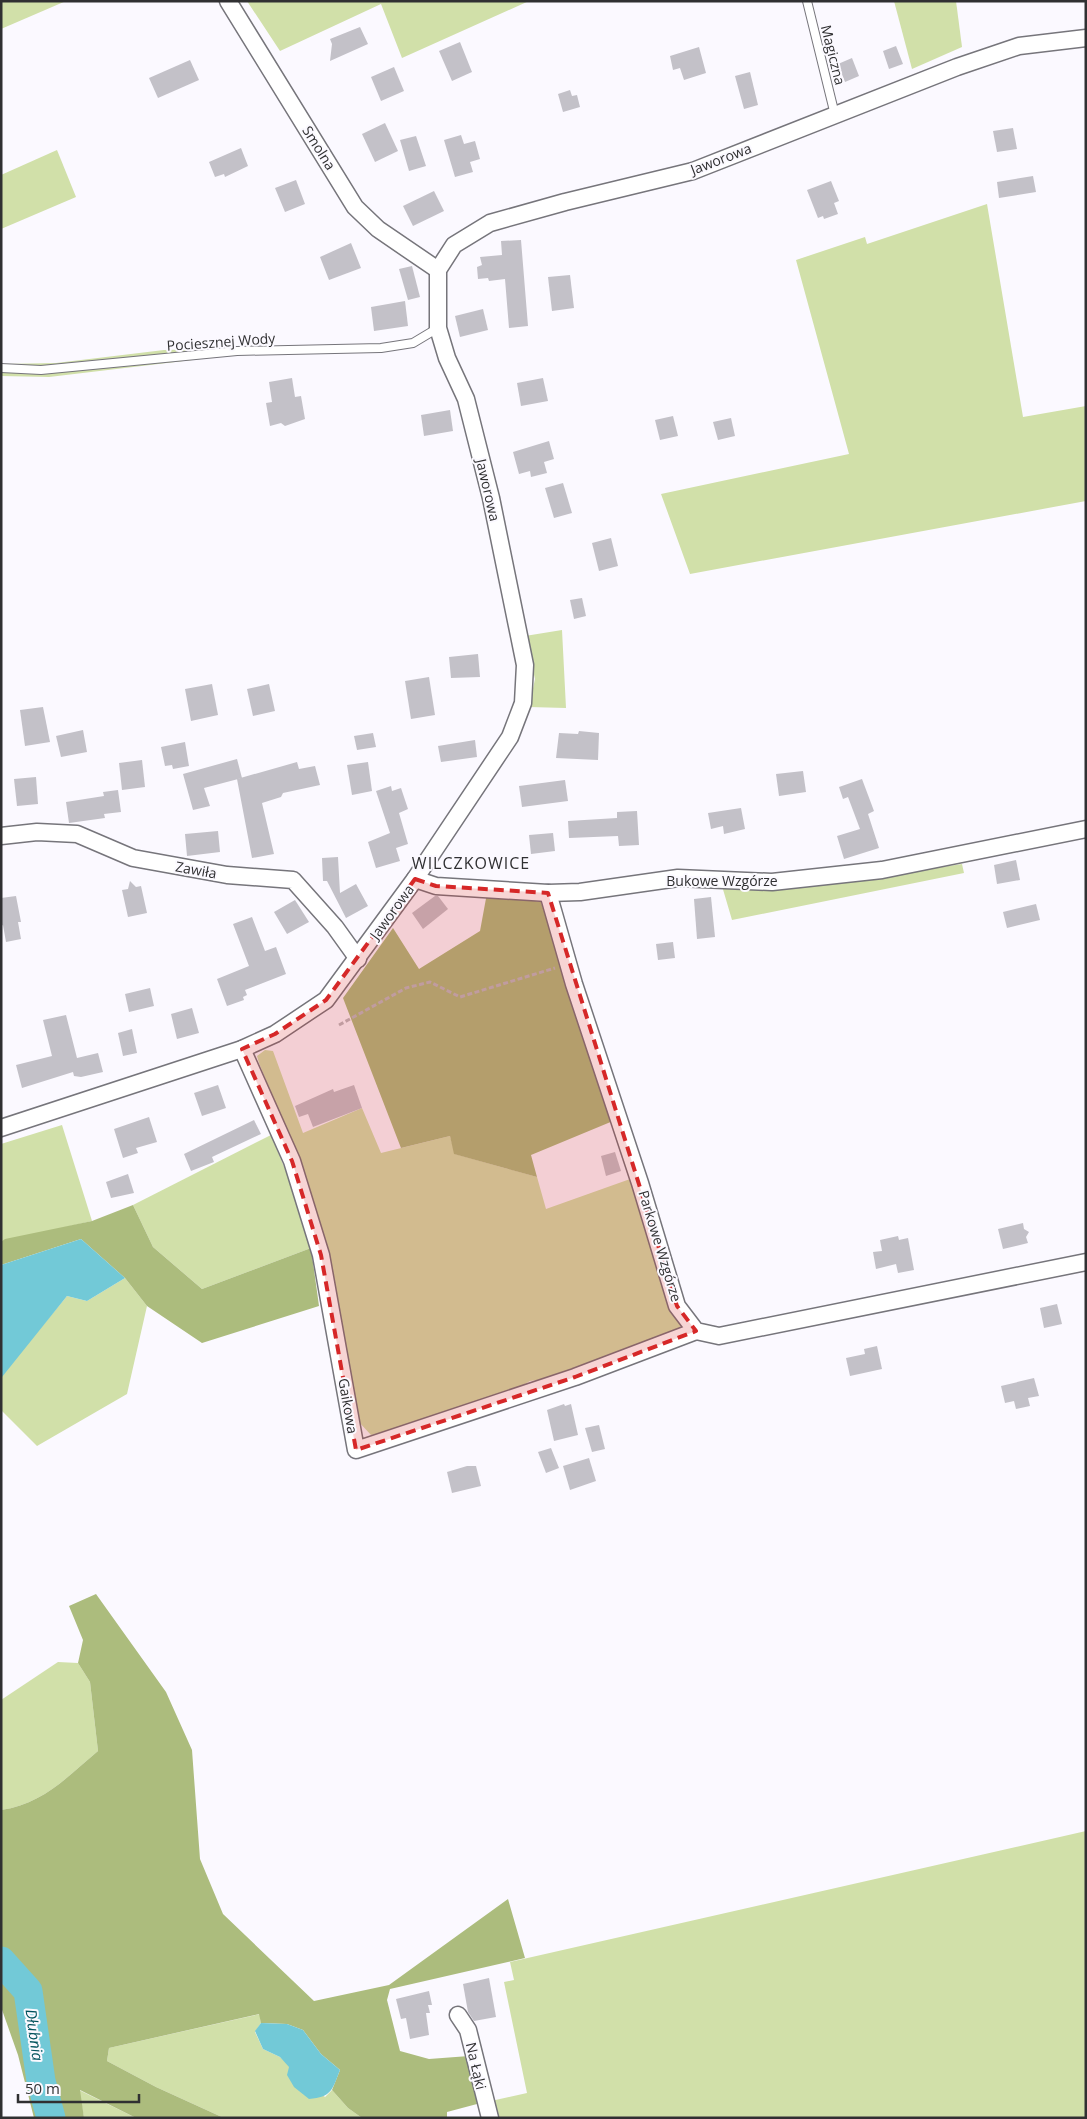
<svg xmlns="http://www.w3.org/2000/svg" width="1087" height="2119" font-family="'Open Sans',sans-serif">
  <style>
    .green { fill: #d1e0a9 }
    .forest { fill: #acbc7d }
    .water { fill: #72c9d7 }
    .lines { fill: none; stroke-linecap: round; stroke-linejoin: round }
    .river { stroke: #72c9d7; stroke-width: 29 }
    .building { fill: #c3c1c8 }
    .lane-casing { stroke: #76757b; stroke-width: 10 }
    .street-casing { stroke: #76757b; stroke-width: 19 }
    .path { stroke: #bbb9be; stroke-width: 3; stroke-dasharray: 5 2.5; stroke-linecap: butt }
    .lane { stroke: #fff; stroke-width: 8 }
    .street { stroke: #fff; stroke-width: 16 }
    .marked { fill: #d62828; fill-opacity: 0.2; stroke: #d62828; stroke-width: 4; stroke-dasharray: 10 6; stroke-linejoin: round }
    .labels { text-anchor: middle; stroke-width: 4; stroke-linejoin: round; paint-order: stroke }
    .street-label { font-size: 14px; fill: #303032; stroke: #fbf9ff }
    .water-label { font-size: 15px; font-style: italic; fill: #00525c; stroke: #fbf9ff }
    .quarter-label { font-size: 16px; letter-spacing: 1px; fill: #303032; stroke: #fbf9ff }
  </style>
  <rect width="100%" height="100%" fill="#fbf9ff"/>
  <g class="green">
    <path d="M1 1H66L1 29Z"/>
    <path d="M247 1H529L402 58 381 4 280 51Z"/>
    <path d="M894 1H956L962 47 912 69Z"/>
    <path d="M57 150 76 197 1 229V175Z"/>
    <path d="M987 204 1023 417 1086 406V501L690 574 661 494 849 454 796 260 865 237 867 244Z"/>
    <path d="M206 349 209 358 49 377 1 376V364L56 363 164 350Z"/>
    <path d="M562 630 566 708 529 707 535 679 525 636Z"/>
    <path d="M962 864 964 873 732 920 722 886 855 880Z"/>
    <path d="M265 1050 273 1051 303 1133 362 1108 381 1153 450 1136 455 1154 537 1177 546 1209 633 1178 661 1273 681 1328 558 1377 530 1381 513 1391 393 1432 371 1435 358 1421 324 1249 305 1176 259 1063 257 1056Z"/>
    <path d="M62 1125 92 1221 1 1242V1144Z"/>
    <path d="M271 1135 298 1201 311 1248 202 1289 153 1247 133 1205Z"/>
    <path d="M125 1278 147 1306 127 1394 37 1446 1 1410V1376L67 1296 87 1301Z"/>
    <path d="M58 1662 78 1663 90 1682 98 1751C67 1777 43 1804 1 1810V1700Z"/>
    <path d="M1086 1831V2118H496L491 2101 527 2093 504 1982 514 1980 510 1962Z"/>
    <path d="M260 2014 261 2023 255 2032 263 2049 280 2057 325 2097 332 2090 348 2108 362 2118H224L156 2087 107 2061 109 2048Z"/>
    <path d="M79 2090 136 2118H84Z"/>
  </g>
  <g class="forest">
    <path d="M487 893 541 902 613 1121 531 1155 537 1177 454 1154 450 1136 401 1148 343 998 393 928 419 969 480 931Z"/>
    <path d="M133 1205 153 1247 202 1289 311 1248 319 1306 202 1343 147 1306 125 1278 81 1239 1 1265V1242L5 1239 92 1221Z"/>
    <path d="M96 1594 166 1692 192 1750 200 1859 223 1914 314 2001 389 1985 508 1899 525 1958 390 1989 387 2000 400 2051 429 2059 469 2056 477 2104 447 2112V2118H362L348 2108 332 2090 340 2070 321 2054 303 2030 287 2024 261 2023 259 2014 109 2048 107 2061 156 2087 224 2118H136L80 2090 84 2118H34L18 2055 1 2007V1810C43 1804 67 1777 98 1751L90 1682 78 1663 83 1640 69 1606Z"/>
  </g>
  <g class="water">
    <path d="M81 1239 125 1278 87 1301 67 1296 2 1377 1 1265Z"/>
    <path d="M261 2023 287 2024 303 2030 321 2054 340 2070C332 2090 332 2097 309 2099L294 2087 287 2075 289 2067 280 2057 263 2049 255 2031Z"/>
  </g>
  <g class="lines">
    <path class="river" d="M1 1961 28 1991 41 2081 51 2118"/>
  </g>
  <g class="building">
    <path d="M360 27 368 44 330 61 332 44 330 39Z"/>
    <path d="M460 42 472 72 452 81 439 51Z"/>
    <path d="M896 46 903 64 889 69 883 51Z"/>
    <path d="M699 47 706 73 684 80 680 68 673 70 670 56Z"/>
    <path d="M852 58 859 76 845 82 838 64Z"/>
    <path d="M190 60 199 80 158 98 149 78Z"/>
    <path d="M394 67 404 91 381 101 371 77Z"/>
    <path d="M750 72 758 105 744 109 735 76Z"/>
    <path d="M570 90 572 96 577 95 580 107 563 112 558 94Z"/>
    <path d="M385 123 398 151 375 162 362 134Z"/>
    <path d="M1013 128 1017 149 997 152 993 131Z"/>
    <path d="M461 135 464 144 475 141 480 159 470 162 473 172 455 177 444 140Z"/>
    <path d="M416 136 426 166 409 171 400 140Z"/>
    <path d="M241 148 248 166 225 177 224 174 215 177 209 162Z"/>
    <path d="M1033 176 1036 192 999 198 997 182Z"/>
    <path d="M296 180 305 204 285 212 275 188Z"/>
    <path d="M831 181 839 201 834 203 838 214 824 219 823 216 818 218 807 190Z"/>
    <path d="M434 191 444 211 413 226 403 206Z"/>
    <path d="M521 240 528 326 509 328 505 279 489 281 488 278 478 279 477 267 482 265 480 257 502 255 501 241Z"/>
    <path d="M351 243 361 268 329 280 320 257Z"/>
    <path d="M412 266 420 297 408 300 399 269Z"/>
    <path d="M570 275 574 308 552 311 548 277Z"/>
    <path d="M405 301 408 326 374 331 371 307Z"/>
    <path d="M483 309 488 330 460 337 455 316Z"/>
    <path d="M292 378 295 397 301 396 305 419 285 426 281 423 270 426 266 403 272 402 269 382Z"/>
    <path d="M543 378 548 401 521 406 517 383Z"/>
    <path d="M450 410 453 431 424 436 421 415Z"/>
    <path d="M673 416 678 436 660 440 655 420Z"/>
    <path d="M731 418 735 436 718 440 713 422Z"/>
    <path d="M549 441 554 459 544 462 547 473 531 477 530 471 519 474 513 452Z"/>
    <path d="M563 483 572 513 554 518 545 488Z"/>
    <path d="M611 538 618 566 599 571 592 543Z"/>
    <path d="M582 598 586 616 574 619 570 600Z"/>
    <path d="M478 654 480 677 451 678 449 657Z"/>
    <path d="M429 677 435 715 411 719 405 681Z"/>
    <path d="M212 684 218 715 191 721 185 689Z"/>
    <path d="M269 684 275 711 253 716 247 689Z"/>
    <path d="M43 707 50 742 25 746 20 710Z"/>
    <path d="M83 730 87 752 61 757 56 736Z"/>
    <path d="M579 731 599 733 598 760 556 758 559 733 578 734Z"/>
    <path d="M373 733 376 747 357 750 354 736Z"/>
    <path d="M475 740 477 757 441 762 438 746Z"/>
    <path d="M185 742 189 766 173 769 172 765 165 766 161 747Z"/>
    <path d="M237 759 242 778 204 788 210 806 193 810 183 774Z"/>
    <path d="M142 760 145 787 122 790 119 763Z"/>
    <path d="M297 762 299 769 315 766 320 785 283 793 281 797 262 803 274 854 252 858 237 779Z"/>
    <path d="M368 762 372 791 352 795 347 765Z"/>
    <path d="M803 771 806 792 779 796 776 774Z"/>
    <path d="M36 777 38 804 17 806 14 779Z"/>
    <path d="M862 779 874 811 868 814 879 848 844 859 837 836 860 829 848 797 843 799 839 787Z"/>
    <path d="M565 780 568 801 522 807 519 786Z"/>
    <path d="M391 786 392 791 401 788 408 809 399 813 408 844 396 848 400 861 376 868 368 842 390 833 376 791Z"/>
    <path d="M118 790 121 812 104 814 105 818 69 823 66 802 104 796 103 792Z"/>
    <path d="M741 808 745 829 724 834 723 826 711 829 708 813Z"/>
    <path d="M637 811 639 845 619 846 618 836 569 838 568 821 617 818V812Z"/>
    <path d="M218 831 220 852 187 856 185 834Z"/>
    <path d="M553 833 555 851 531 854 529 835Z"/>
    <path d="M338 857 340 893 356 884 368 906 346 918 327 881H323L322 858Z"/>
    <path d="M1016 860 1020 880 997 884 994 865Z"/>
    <path d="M130 881 136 887 141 886 147 913 128 917 122 890 128 889Z"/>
    <path d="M16 896 21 922H18L21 939 6 942 3 925 1 926V898Z"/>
    <path d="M435 896H438L448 909 423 929 412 913Z"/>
    <path d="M711 897 715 937 697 939 694 899Z"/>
    <path d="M295 900 309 922 287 934 274 912Z"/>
    <path d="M1036 904 1040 920 1007 928 1003 912Z"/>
    <path d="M252 917 265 951 276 947 286 974 245 990 247 995 243 997 244 1000 227 1006 217 979 249 966 233 924Z"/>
    <path d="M673 942 675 958 658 960 656 944Z"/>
    <path d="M150 988 154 1006 129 1012 125 994Z"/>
    <path d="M192 1008 199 1033 177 1039 171 1014Z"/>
    <path d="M66 1015 77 1058 98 1053 103 1072 81 1077 74 1076 73 1072 22 1088 16 1065 52 1056 43 1020Z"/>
    <path d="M132 1029 137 1053 123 1056 118 1033Z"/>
    <path d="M218 1085 226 1108 202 1116 194 1093Z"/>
    <path d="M354 1085 362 1108 313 1127 308 1114 299 1117 295 1106 333 1089 334 1092Z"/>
    <path d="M149 1117 157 1142 136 1148 138 1153 123 1158 114 1129Z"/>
    <path d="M254 1120 261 1134 212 1157 214 1162 191 1171 184 1154Z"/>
    <path d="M615 1152 621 1171 606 1176 601 1156Z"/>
    <path d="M128 1174 134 1193 111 1198 106 1182Z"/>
    <path d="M1023 1223 1024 1229 1029 1232 1026 1237 1028 1243 1003 1249 998 1229Z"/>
    <path d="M898 1236 899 1240 908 1238 914 1270 898 1273 896 1264 876 1269 873 1252 882 1251 880 1240Z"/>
    <path d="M1057 1304 1062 1324 1044 1328 1040 1308Z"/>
    <path d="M877 1346 882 1369 850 1376 846 1358 865 1354 864 1349Z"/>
    <path d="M1034 1378 1039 1396 1028 1398 1030 1406 1016 1409 1014 1401 1005 1403 1001 1386Z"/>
    <path d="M564 1404 565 1406 571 1404 578 1435 554 1441 547 1410Z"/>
    <path d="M599 1425 605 1449 592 1452 585 1428Z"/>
    <path d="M551 1448 559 1468 546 1473 538 1452Z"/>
    <path d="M589 1458 596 1481 570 1490 563 1466Z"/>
    <path d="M467 1466H476L481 1486 452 1493 447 1472Z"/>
    <path d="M489 1978 496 2017 474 2021 468 2012 463 1984Z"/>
    <path d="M429 1991 432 2005H428L430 2013H426L429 2035 410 2039 406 2018 401 2019 396 1999Z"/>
  </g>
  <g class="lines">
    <defs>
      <g id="lane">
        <path d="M807 1 835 115"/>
        <path d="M1 368 41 370 237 351 381 348 413 343 438 328"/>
      </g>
      <g id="street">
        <path d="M228 1 355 207 378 229 438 270"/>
        <path d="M1 836 37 832 77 834 133 858 227 875 293 880 335 927 358 959"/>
        <path d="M415 879 436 886 548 893 580 892 678 878 772 882 882 870 1086 829"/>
        <path d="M548 893 574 984 640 1183 677 1306 696 1331 719 1336 1086 1262"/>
        <path d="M242 1049 292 1161 321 1255 356 1450 575 1377 696 1331"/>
        <path d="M1 1128 242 1049 275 1034 326 1000 415 879 510 737 523 703 525 665 491 498 466 399 447 358 438 328V270L454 245 490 223 565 202 693 171 957 67 1019 46 1086 38"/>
        <path d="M458 2015 468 2030 490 2118"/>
      </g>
    </defs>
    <use href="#lane" class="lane-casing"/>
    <use href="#street" class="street-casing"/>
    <path class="path" d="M339 1025 406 988 430 982 460 997 555 968"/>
    <use href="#lane" class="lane"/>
    <use href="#street" class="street"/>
  </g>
  <path class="marked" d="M415 879 436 886 548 893 677 1306 696 1331 575 1377 356 1450 321 1255 292 1161 242 1049 275 1034 326 1000Z"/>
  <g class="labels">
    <g class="street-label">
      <text transform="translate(833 55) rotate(76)" y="5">Magiczna</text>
      <text transform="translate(319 148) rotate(58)" y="5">Smolna</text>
      <text transform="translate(721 159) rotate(-21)" y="5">Jaworowa</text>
      <text transform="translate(221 342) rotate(-4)" y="5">Pociesznej Wody</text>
      <text transform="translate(488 490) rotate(77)" y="5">Jaworowa</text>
      <text transform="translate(196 870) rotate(10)" y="5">Zawiła</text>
      <text x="722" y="886">Bukowe Wzgórze</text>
      <text transform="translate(392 912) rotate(-54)" y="5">Jaworowa</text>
      <text transform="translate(660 1246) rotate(73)" y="5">Parkowe Wzgórze</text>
      <text transform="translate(348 1406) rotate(80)" y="5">Gaikowa</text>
      <text transform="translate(476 2066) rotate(77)" y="5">Na Łąki</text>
    </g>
    <g class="water-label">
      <text transform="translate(34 2035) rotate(82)" y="5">Dłubnia</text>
    </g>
    <g class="quarter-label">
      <text x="471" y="869">WILCZKOWICE</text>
    </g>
  </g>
  <rect width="1087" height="2119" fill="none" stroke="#303032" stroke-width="5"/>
  <path d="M18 2094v8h121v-8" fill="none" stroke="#303032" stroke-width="2.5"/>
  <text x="25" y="2094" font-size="15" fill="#303032" stroke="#fbf9ff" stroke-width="4" paint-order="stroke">50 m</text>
</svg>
